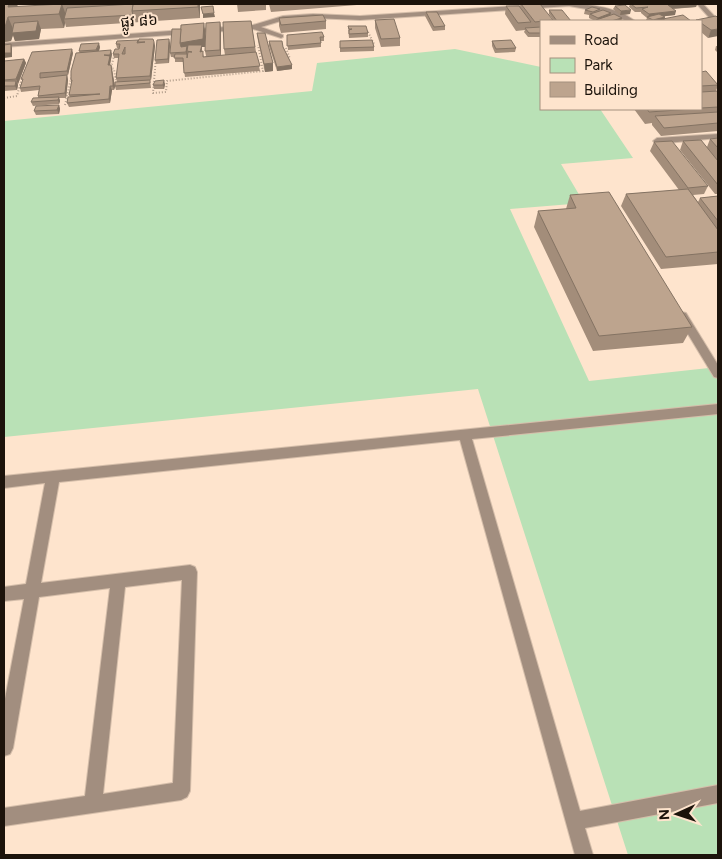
<svg xmlns="http://www.w3.org/2000/svg" width="722" height="859" font-family="Figtree,'Noto Sans Khmer',sans-serif">
  <style>
    .green { fill: #b9e1b6 }
    .lines { fill: none; stroke-linecap: round; stroke-linejoin: round }
    .minor-casing { stroke: #d5beaa; stroke-width: 2 }
    .path { stroke: #b19d8b; stroke-width: 2; stroke-dasharray: 1 2; stroke-linecap: butt }
    .minor { fill: #a28e7f; fill-rule: evenodd }
    .wall { fill: #a38d7a }
    .shaded-wall { fill: #847363 }
    .building { fill: #bda48e; stroke: #847363; fill-rule: evenodd }
    .labels { text-anchor: middle; stroke-width: 4; stroke-linejoin: round; paint-order: stroke }
    .far-street-label { font-size: 15px; fill: #1c130b; stroke: #fee4cd }
  </style>
  <rect width="100%" height="100%" fill="#fee4cd"/>
  <path class="green" d="M455 49 541 67V109H600L633 158 561 164 584 203 510 209 589 381 718 367V855H628L478 389 4 437V121L312 91 317 63Z"/>
  <g class="lines">
    <defs>
      <g id="minor">
        <path d="M544 4C574 4 610 2 635 21H627L604 12 569 6 360 20 313 18 284 20 261 27 283 35V37L281 38 253 29 4 47V43L253 25 283 16 313 14 360 16Z"/>
        <path d="M697 4H703L718 20V26L716 25Z"/>
        <path d="M718 134V138L657 144 653 141 657 138Z"/>
        <path d="M682 312 686 313 718 365V378L714 377 677 316Z"/>
        <path d="M718 404V414L472 439 580 811 718 785V803L585 828 593 855H575L460 440 59 482 41 583 190 565 195 567 197 572 190 791 187 797 181 800 4 826V808L85 796 110 588 39 597 13 748 10 754 4 756V704L24 599 4 601V587L26 584 45 483 4 488V476ZM182 580 173 783 103 794 125 587Z"/>
      </g>
    </defs>
    <use href="#minor" class="minor-casing"/>
    <g class="path">
      <path d="M368 32 374 44"/>
      <path d="M286 48 290 59"/>
      <path d="M115 52 111 68 114 69 116 82"/>
      <path d="M156 57 153 93 166 92 167 81 263 71 258 45"/>
      <path d="M4 98 17 96 22 78"/>
      <path d="M65 105 72 74"/>
    </g>
    <use href="#minor" class="minor"/>
  </g>
  <g class="wall">
    <path d="M4 4 17 7 48 5V4H200V18L66 27 65 23 64 28 41 29 39 39 15 41 13 35 11 41 4 42Z"/>
    <path d="M237 4H266V10L238 12Z"/>
    <path d="M269 4H369L271 12Z"/>
    <path d="M521 4 553 20V21H541V37H528L524 32 525 30 516 31 505 14 506 6 520 7Z"/>
    <path d="M630 4H697L696 7 673 9 675 15 664 16 665 19 691 21H647L646 20 647 18 641 13V12H635L629 7Z"/>
    <path d="M615 6 630 14 620 15 613 9Z"/>
    <path d="M549 10 571 21H554L549 14Z"/>
    <path d="M585 10 599 11 611 15 622 18 621 21H595L589 18V15L584 14Z"/>
    <path d="M426 12 445 26V30L433 31 425 16Z"/>
    <path d="M279 18 326 21V29L281 33 279 26Z"/>
    <path d="M718 18 708 38 701 32V21H696V20Z"/>
    <path d="M375 20 400 38V46L381 47 375 28Z"/>
    <path d="M251 21 256 52 260 71 185 77 183 62H175V57H171L170 53 205 31V47H202V51L204 57 206 56 205 51 220 22 221 30V55H225L224 49Z"/>
    <path d="M348 26 368 33V37L349 38Z"/>
    <path d="M257 33 273 63V71L265 72 258 41Z"/>
    <path d="M287 35 324 37V41H321V47L288 50Z"/>
    <path d="M138 40V42H154L155 46 151 80H150L151 88 116 90 115 86 114 90H112L110 103 69 107 67 103 70 97 69 95 72 83 71 80 80 53 79 51 100 47 99 51 112 54 110 65H111L112 69 115 86 117 82 116 78 119 58H114L113 54 119 49 117 48 116 44Z"/>
    <path d="M269 41 283 47 292 65V69L277 71 269 46Z"/>
    <path d="M340 41 374 47V51L340 52Z"/>
    <path d="M492 41 516 48 515 52 495 53 492 46Z"/>
    <path d="M170 43 169 63 156 64 155 60Z"/>
    <path d="M716 46H718V53L715 50Z"/>
    <path d="M73 53 68 75 42 77 67 75 68 80 66 98H59L60 101 59 104 33 106 31 102 38 98V96L39 90 21 92 20 88 22 82Z"/>
    <path d="M24 59 26 63 18 84V85L17 90 4 91V61Z"/>
    <path d="M701 71 718 85 716 91H718V131L661 136 652 125V123L645 124 634 109H701Z"/>
    <path d="M165 84 164 89H154L153 85Z"/>
    <path d="M59 105 60 109 59 114 36 115 34 111Z"/>
    <path d="M718 138V194H715L680 150 683 141 707 147 710 139Z"/>
    <path d="M654 142 708 186 704 194 693 195 698 202 700 198 718 196V264L661 269 621 206 626 194 679 190 650 151Z"/>
    <path d="M570 195 692 327 683 343 593 351 534 227 538 211 566 209Z"/>
  </g>
  <g class="shaded-wall">
    <path d="M9 4H18L14 17 8 7Z"/>
    <path d="M62 4 67 18 64 19 65 23 64 28 59 14Z"/>
    <path d="M198 4H200V18L198 7Z"/>
    <path d="M686 4H697L696 7 667 9 668 5Z"/>
    <path d="M631 10 630 14 620 15 621 11Z"/>
    <path d="M676 11 675 15 650 18 648 17 649 14Z"/>
    <path d="M214 13 215 17 203 18V14Z"/>
    <path d="M611 13 610 17 597 20 598 18Z"/>
    <path d="M8 17 14 31 38 21 41 29 39 39 15 41 13 35 11 41 4 42V27Z"/>
    <path d="M665 17 664 20 663 19 662 21H653V20Z"/>
    <path d="M622 18 621 21H611Z"/>
    <path d="M220 22 221 30V58L220 50Z"/>
    <path d="M204 23 205 31V47H202L201 56 187 51 188 62 186 52 182 51 180 43Z"/>
    <path d="M718 29V36L708 38 711 30Z"/>
    <path d="M169 39 170 43 169 63 168 59Z"/>
    <path d="M154 42 155 46 151 80 150 76Z"/>
    <path d="M99 43 100 47 98 54 96 50Z"/>
    <path d="M11 44 12 48V57L4 58V53Z"/>
    <path d="M72 49 73 53 68 75 67 71Z"/>
    <path d="M111 50 112 54 109 69 105 59Z"/>
    <path d="M24 59 26 63 18 84 16 79Z"/>
    <path d="M273 63V71L265 72 264 64Z"/>
    <path d="M111 65 115 87 114 90 113 86Z"/>
    <path d="M292 65V69L277 71V67Z"/>
    <path d="M67 75 68 80 66 98 65 93Z"/>
    <path d="M164 80 165 84 164 89 163 85Z"/>
    <path d="M16 81 18 85 17 90 15 86Z"/>
    <path d="M110 86 112 90 110 103 109 99Z"/>
    <path d="M59 97 60 101 59 104 58 100Z"/>
    <path d="M59 105 60 109 59 114 57 110Z"/>
  </g>
  <g class="building">
    <path d="M4 4H9L8 7 62 4 59 14 8 17 5 27H4Z"/>
    <path d="M133 4H198V7L132 11Z"/>
    <path d="M133 4 132 11 133 15 64 19 67 8Z"/>
    <path d="M521 4H540L553 20 535 22Z"/>
    <path d="M631 4H686L668 5 676 11 649 14 642 9 648 7 636 8Z"/>
    <path d="M625 5 631 10 621 11 615 6Z"/>
    <path d="M213 6 214 13 203 14 201 7Z"/>
    <path d="M506 6H519L531 22 518 23Z"/>
    <path d="M592 7 600 9 593 12 585 10Z"/>
    <path d="M549 10H562L571 21H557Z"/>
    <path d="M603 10 611 13 598 18 590 14Z"/>
    <path d="M426 12H437L445 26 434 27Z"/>
    <path d="M614 14 622 18 611 21H600L596 20Z"/>
    <path d="M659 14 665 17 653 20 647 17Z"/>
    <path d="M323 15 326 21 281 25 279 18Z"/>
    <path d="M683 15 691 21H666L663 19Z"/>
    <path d="M716 16 718 18V29L711 30 701 23V21H699L696 20Z"/>
    <path d="M394 19 400 38 381 39 375 20Z"/>
    <path d="M38 21 36 31 12 33 14 23Z"/>
    <path d="M251 21 255 47 224 49 223 22Z"/>
    <path d="M220 22V50L205 51 206 23Z"/>
    <path d="M204 23 203 39 180 43 181 25Z"/>
    <path d="M348 26H366L368 33 349 34V30L352 29H349Z"/>
    <path d="M541 27V33H529L525 28Z"/>
    <path d="M172 29H181L180 43 181 47 187 46 186 52 170 53Z"/>
    <path d="M322 32 324 37H320L321 43 287 46V35Z"/>
    <path d="M257 33H265L273 63 264 64Z"/>
    <path d="M139 39H153L154 42 150 76 116 78 119 54H113L115 49H119L120 44H116L117 41 138 40 137 43 145 42H138ZM125 47V54H122Z"/>
    <path d="M169 39 168 59 155 60 157 40Z"/>
    <path d="M372 40 374 47 340 48V41Z"/>
    <path d="M511 40 516 48 496 49 492 41Z"/>
    <path d="M269 41H282L283 47 292 65 277 67Z"/>
    <path d="M99 43 96 50 79 51 81 44Z"/>
    <path d="M11 44V53H4V45Z"/>
    <path d="M188 45H202L200 52 203 51V57L256 52 260 66 184 73 183 58H174L175 54H187V58L188 52H192L187 51Z"/>
    <path d="M72 49 67 71 40 73V78L67 75 65 93 38 96 40 86 20 88 23 79H21L32 52Z"/>
    <path d="M111 50 110 55H104L110 56 108 65H111L113 82V86H110L109 99 67 103 68 97 100 94 69 95 72 80H71V71L76 53Z"/>
    <path d="M24 59 16 79 4 80V61Z"/>
    <path d="M706 71 718 85 701 86V72Z"/>
    <path d="M150 80V83L115 86V82Z"/>
    <path d="M164 80 163 85H153L155 81Z"/>
    <path d="M4 81H16L15 86H4Z"/>
    <path d="M718 91V107L701 108V92Z"/>
    <path d="M59 97 58 100 31 102 33 98Z"/>
    <path d="M59 105 57 110 34 111 36 106Z"/>
    <path d="M647 109H692L649 112Z"/>
    <path d="M718 112V123L664 128 655 116Z"/>
    <path d="M718 138V148L710 139Z"/>
    <path d="M701 140 718 161V185L683 141Z"/>
    <path d="M672 141 708 186 688 188 654 142Z"/>
    <path d="M688 189 718 230V252L666 257 626 194Z"/>
    <path d="M609 192 692 327 599 336 538 211 576 208 570 195Z"/>
    <path d="M718 196V221L700 198Z"/>
  </g>
  <g class="labels">
    <g class="far-street-label">
      <text transform="translate(139 21) rotate(-4)" y="5">ផ្លូវ ៨៦</text>
    </g>
  </g>
  <rect width="722" height="859" fill="none" stroke="#1c130b" stroke-width="10"/>
  <rect x="540" y="20" width="162" height="90" fill="#fee4cd" stroke="#a4907f"/>
  <rect x="550" y="36" width="25" height="8" fill="#a28e7f" stroke="#a4907f"/>
  <text x="584" y="45" font-size="15" fill="#1c130b">Road</text>
  <rect x="550" y="58" width="25" height="15" fill="#b9e1b6" stroke="#a4907f"/>
  <text x="584" y="70" font-size="15" fill="#1c130b">Park</text>
  <rect x="550" y="82" width="25" height="15" fill="#bda48e" stroke="#a4907f"/>
  <text x="584" y="95" font-size="15" fill="#1c130b">Building</text>
  <g transform="translate(677 814) rotate(267)" stroke="#fee4cd" stroke-width="4" paint-order="stroke">
  <path d="M0-4L9 19L0 12L-9 19Z" fill="#1c130b"/>
  <text y="-8" font-size="14" font-weight="bold" text-anchor="middle" fill="#1c130b">N</text>
  </g>
</svg>
